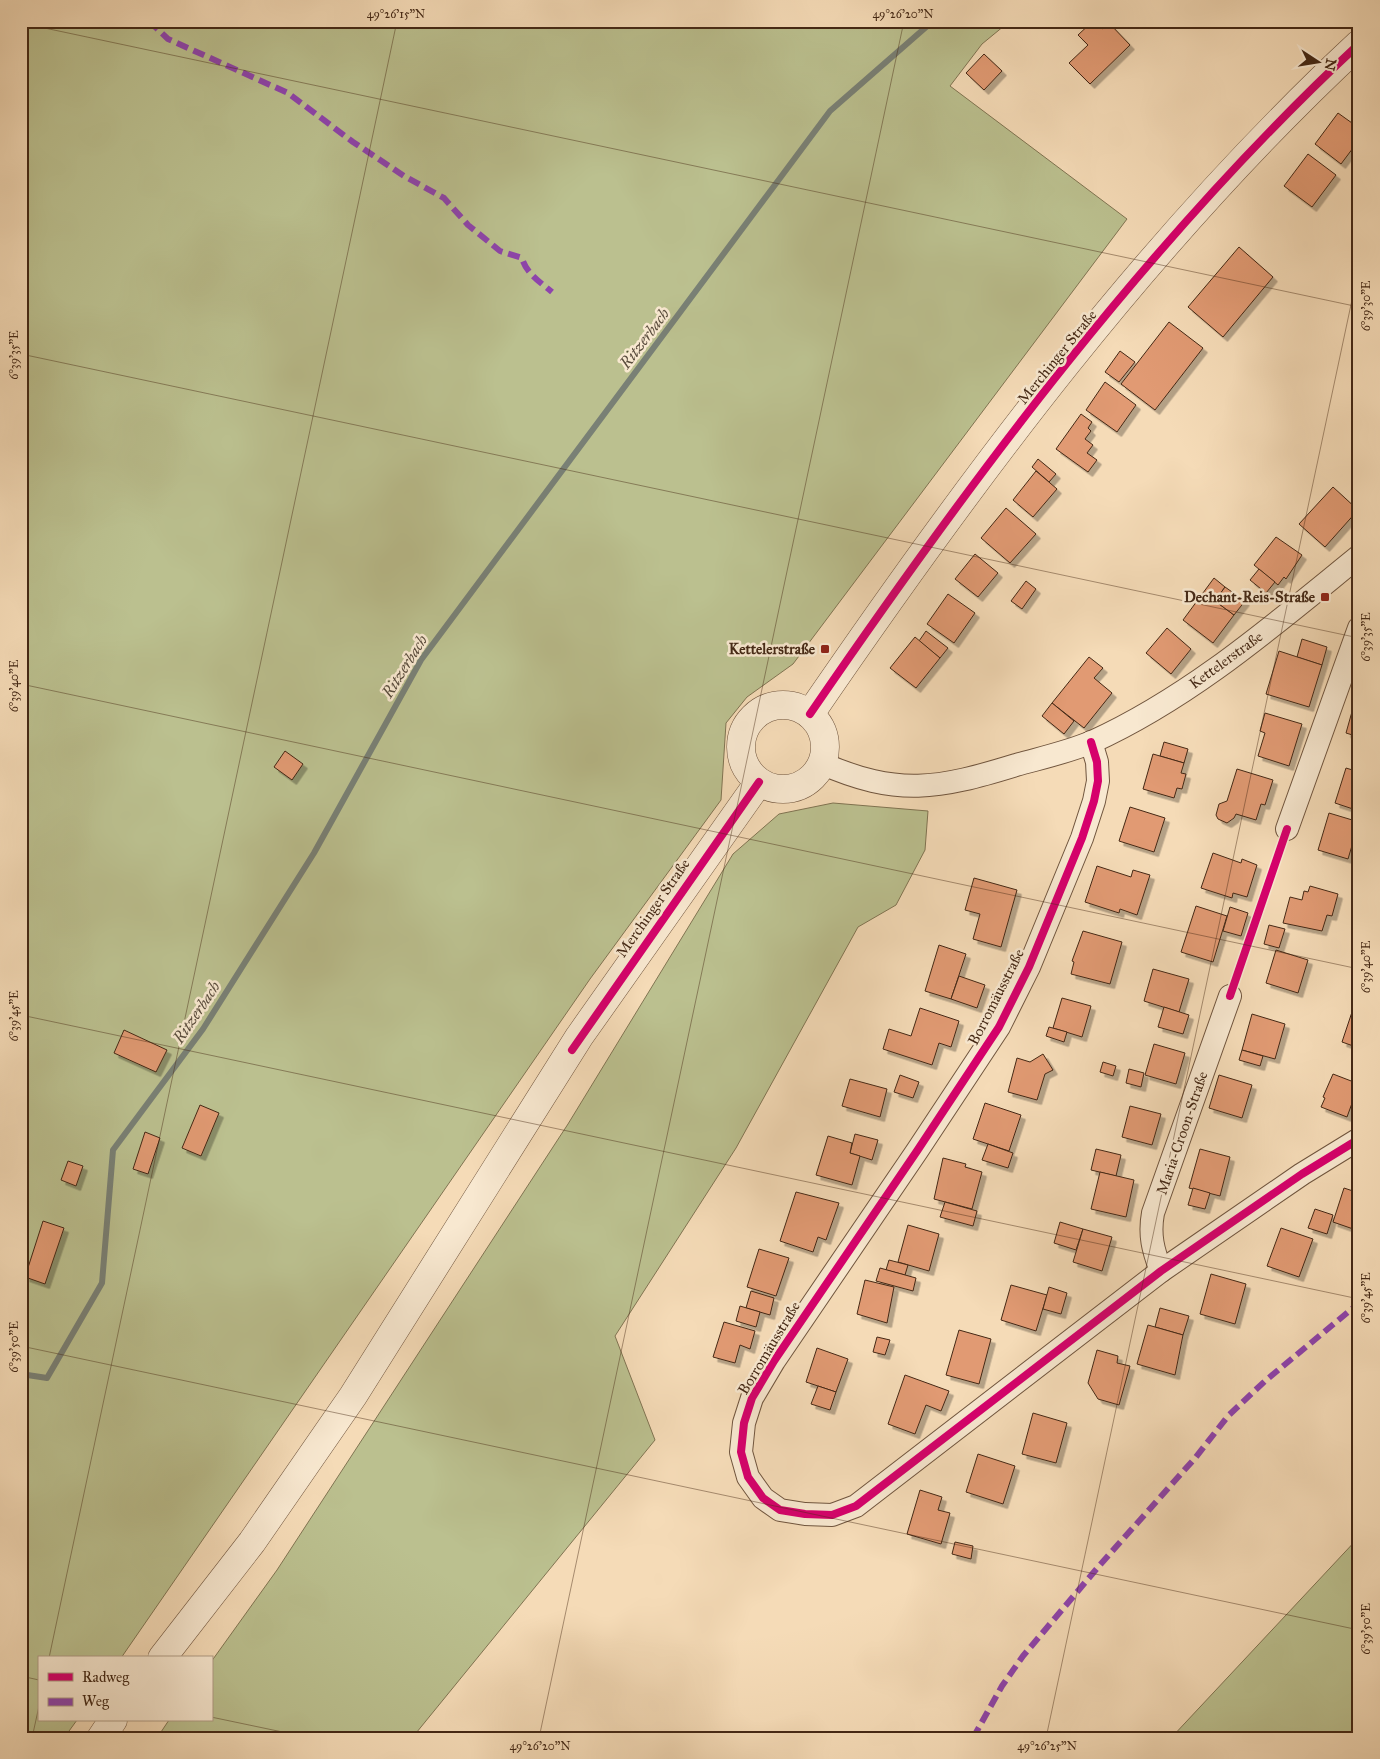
<svg xmlns="http://www.w3.org/2000/svg" width="1380" height="1759" font-family="'IM FELL Great Primer',serif">
  <style>
    .green { fill: #bbc08f; stroke: #807452 }
    .lines { fill: none; stroke-linecap: round; stroke-linejoin: round }
    .stream { stroke: #798075; stroke-width: 6 }
    .building { fill: #e19a73; stroke: #442815; filter: url(#shadow) }
    .minor-casing { stroke: #70553e; stroke-width: 24 }
    .tertiary-casing { stroke: #70553e; stroke-width: 29 }
    .minor { stroke: #f8e8d0; stroke-width: 22 }
    .tertiary { stroke: #f8e8d0; stroke-width: 28 }
    .quiet { stroke: #8e44ad; stroke-width: 6; stroke-dasharray: 12 6; stroke-linecap: butt }
    .cycleway-casing { stroke: #f8e8d0; stroke-width: 11 }
    .cycleway { stroke: #d6006c; stroke-width: 8 }
    .ticks { fill: none; stroke: #442815; stroke-width: 1; stroke-opacity: 0.45 }
    .poi-dot { fill: #8f2418; stroke: #f8e8d0; stroke-width: 2 }
    .labels { text-anchor: middle; stroke-width: 5; stroke-linejoin: round; paint-order: stroke }
    .street-label { font-size: 15px; fill: #442815; stroke: #f8e8d0 }
    .poi-label { font-size: 15px; font-weight: bold; fill: #442815; stroke: #f8e8d0; text-anchor: end }
    .water-label { font-size: 16px; font-style: italic; fill: #5a4c3d; stroke: #f8e8d0 }
    .neatline { fill: none; stroke: #442815; stroke-width: 2 }
    .ticks-label { font-size: 12px; text-anchor: middle; fill: #442815 }
  </style>
  <defs>
    <filter id="shadow"><feDropShadow dx="4.5" dy="4.5" stdDeviation="0" flood-color="#0004"/></filter>
  </defs>
  <rect width="100%" height="100%" fill="#f5dbb7"/>
  <filter id="stains"><feTurbulence type="fractalNoise" baseFrequency=".004" numOctaves="4"/><feColorMatrix values="0 0 0 0 .2 0 0 0 0 .09 0 0 0 0 .02 0 0 0 .5 -.17"/></filter>
  <radialGradient id="worn" r=".72"><stop offset=".6" stop-color="#630" stop-opacity="0"/><stop offset="1" stop-color="#630" stop-opacity=".3"/></radialGradient>
  <g class="green">
    <path d="M21 21H1010L982 44 950 86 1127 219 793 664 747 697 726 723 721 800 590 979 121 1658H39V1720H77L64 1738H21Z"/>
    <path d="M833 803 928 811 925 850 896 905 858 927 736 1148 615 1336 655 1440 412 1738H157L169 1720H211V1662L277 1570 568 1124 733 854 779 814Z"/>
    <path d="M1359 1537V1738H1171Z"/>
  </g>
  <g class="lines">
    <path class="stream" d="M21 1374 47 1378 102 1283 113 1150 203 1029 314 853 421 660 830 111 933 21"/>
  </g>
  <g class="building">
    <path d="M1093 21 1103 29 1109 23 1130 45 1090 84 1069 63 1088 45 1078 35Z"/>
    <path d="M984 54 1002 71 984 90 966 73Z"/>
    <path d="M1338 113 1359 128V140L1341 164 1315 144Z"/>
    <path d="M1308 154 1336 175 1312 207 1284 186Z"/>
    <path d="M1239 247 1273 277 1223 337 1188 307Z"/>
    <path d="M1169 322 1203 348 1155 410 1121 384Z"/>
    <path d="M1120 351 1135 362 1119 382 1105 372Z"/>
    <path d="M1105 382 1136 405 1117 432 1086 410Z"/>
    <path d="M1081 414 1092 422 1088 428 1091 431 1085 439 1093 445 1087 453 1097 460 1088 472 1056 449Z"/>
    <path d="M1038 459 1056 474 1049 482 1032 467Z"/>
    <path d="M1036 471 1057 489 1033 517 1013 500Z"/>
    <path d="M1333 487 1358 510 1325 547 1299 524Z"/>
    <path d="M1006 508 1036 534 1010 563 981 538Z"/>
    <path d="M1276 537 1302 555 1286 579 1284 577 1278 585 1254 565Z"/>
    <path d="M975 554 998 573 978 597 955 579Z"/>
    <path d="M1259 569 1275 582 1266 593 1250 580Z"/>
    <path d="M1214 578 1225 587 1215 601 1234 615 1213 643 1183 620Z"/>
    <path d="M1026 581 1036 589 1022 609 1011 601Z"/>
    <path d="M1225 587 1245 601 1234 615 1215 601Z"/>
    <path d="M948 594 975 613 954 643 927 624Z"/>
    <path d="M1167 628 1191 649 1171 674 1146 653Z"/>
    <path d="M926 631 948 648 940 658 919 641Z"/>
    <path d="M915 637 940 658 916 688 890 668Z"/>
    <path d="M1302 639 1327 647 1322 665 1297 657Z"/>
    <path d="M1279 651 1322 665 1309 707 1266 694Z"/>
    <path d="M1089 657 1103 668 1094 678 1112 693 1084 728 1052 703Z"/>
    <path d="M1052 703 1074 721 1064 734 1042 716Z"/>
    <path d="M1353 708 1359 710V737L1346 733Z"/>
    <path d="M1265 713 1302 724 1289 766 1258 756 1265 733 1260 731Z"/>
    <path d="M1164 742 1188 749 1184 763 1160 756Z"/>
    <path d="M285 751 303 764 292 780 274 767Z"/>
    <path d="M1153 754 1184 763 1181 773 1186 774 1182 789 1177 788 1174 798 1143 789Z"/>
    <path d="M1346 768 1359 772V811L1335 803Z"/>
    <path d="M1237 769 1273 780 1265 805 1261 804 1256 820 1236 814 1234 818 1227 823 1218 819 1216 815 1219 804 1227 801Z"/>
    <path d="M1130 807 1165 818 1154 852 1119 841Z"/>
    <path d="M1329 813 1359 822 1348 859 1318 850Z"/>
    <path d="M1213 853 1241 863 1242 859 1257 865 1247 897 1233 893 1232 898 1201 888Z"/>
    <path d="M1097 866 1131 877 1133 870 1150 875 1137 915 1120 909 1119 913 1085 902Z"/>
    <path d="M974 878 1017 890 1001 947 973 939 980 914 965 910Z"/>
    <path d="M1310 886 1338 894 1332 916 1327 915 1322 931 1283 923 1290 897 1302 900 1304 891 1308 892Z"/>
    <path d="M1196 906 1227 916 1213 962 1181 952Z"/>
    <path d="M1230 907 1248 913 1241 936 1223 931Z"/>
    <path d="M1269 925 1285 929 1279 948 1264 944Z"/>
    <path d="M1083 931 1122 942 1110 984 1071 974 1074 962 1072 961Z"/>
    <path d="M939 945 966 954 951 999 925 991Z"/>
    <path d="M1276 950 1308 960 1298 993 1266 983Z"/>
    <path d="M1153 969 1189 979 1179 1012 1144 1001Z"/>
    <path d="M959 976 985 985 977 1008 951 999Z"/>
    <path d="M1062 998 1091 1006 1082 1037 1053 1028Z"/>
    <path d="M1164 1007 1189 1015 1183 1034 1158 1027Z"/>
    <path d="M920 1008 959 1021 951 1047 939 1043 932 1065 883 1049 889 1029 911 1036Z"/>
    <path d="M1353 1009 1359 1011V1048L1342 1042Z"/>
    <path d="M1252 1014 1285 1024 1275 1059 1242 1050Z"/>
    <path d="M1049 1027 1067 1032 1064 1042 1046 1036Z"/>
    <path d="M124 1030 167 1050 156 1072 114 1053Z"/>
    <path d="M1154 1044 1185 1053 1176 1084 1145 1075Z"/>
    <path d="M1242 1050 1263 1056 1260 1066 1239 1060Z"/>
    <path d="M1043 1054 1053 1070 1045 1074 1037 1100 1008 1092 1017 1058 1030 1062Z"/>
    <path d="M1103 1062 1116 1066 1113 1076 1100 1072Z"/>
    <path d="M1129 1069 1144 1073 1141 1087 1126 1083Z"/>
    <path d="M1333 1074 1359 1084 1347 1117 1321 1107 1325 1098 1323 1097Z"/>
    <path d="M900 1075 919 1082 913 1098 894 1092Z"/>
    <path d="M1219 1075 1252 1085 1242 1118 1209 1108Z"/>
    <path d="M850 1079 887 1089 880 1117 842 1106Z"/>
    <path d="M985 1103 1021 1115 1009 1151 973 1139Z"/>
    <path d="M200 1105 219 1113 201 1156 182 1148Z"/>
    <path d="M1130 1106 1161 1114 1152 1145 1122 1137Z"/>
    <path d="M145 1132 160 1138 148 1174 133 1169Z"/>
    <path d="M855 1134 878 1140 872 1160 850 1153Z"/>
    <path d="M828 1136 852 1143 850 1153 860 1156 852 1185 816 1175Z"/>
    <path d="M988 1144 1013 1153 1008 1168 982 1160Z"/>
    <path d="M1096 1149 1121 1155 1116 1176 1091 1170Z"/>
    <path d="M1200 1149 1230 1157 1220 1196 1189 1188Z"/>
    <path d="M943 1158 966 1164 965 1167 982 1172 972 1209 934 1199Z"/>
    <path d="M68 1161 83 1166 76 1186 61 1180Z"/>
    <path d="M1100 1172 1134 1180 1126 1217 1091 1209Z"/>
    <path d="M1193 1188 1210 1193 1205 1209 1188 1205Z"/>
    <path d="M1344 1188 1359 1193V1231L1333 1222Z"/>
    <path d="M796 1192 839 1203 826 1240 818 1237 813 1252 780 1241Z"/>
    <path d="M945 1202 977 1211 973 1226 940 1217Z"/>
    <path d="M1315 1209 1333 1215 1327 1234 1308 1228Z"/>
    <path d="M43 1221 64 1228 45 1284 25 1277Z"/>
    <path d="M1060 1222 1083 1229 1076 1250 1054 1243Z"/>
    <path d="M908 1225 939 1234 929 1271 898 1262Z"/>
    <path d="M1281 1228 1313 1239 1299 1277 1267 1266Z"/>
    <path d="M1083 1229 1112 1237 1102 1271 1073 1262Z"/>
    <path d="M759 1249 789 1258 776 1296 747 1287Z"/>
    <path d="M889 1260 908 1265 905 1275 886 1270Z"/>
    <path d="M880 1268 916 1278 913 1291 876 1281Z"/>
    <path d="M1211 1274 1246 1284 1235 1324 1200 1314Z"/>
    <path d="M865 1280 894 1287 887 1323 857 1314Z"/>
    <path d="M1011 1285 1047 1295 1036 1331 1001 1320Z"/>
    <path d="M1049 1287 1067 1293 1061 1314 1043 1309Z"/>
    <path d="M751 1291 774 1298 770 1315 746 1308Z"/>
    <path d="M740 1306 760 1312 756 1327 736 1321Z"/>
    <path d="M1160 1308 1189 1316 1183 1335 1155 1327Z"/>
    <path d="M724 1322 755 1331 750 1349 740 1345 735 1363 713 1357Z"/>
    <path d="M1148 1325 1183 1335 1175 1375 1137 1364Z"/>
    <path d="M959 1330 991 1339 979 1384 946 1375Z"/>
    <path d="M877 1337 890 1340 885 1355 873 1352Z"/>
    <path d="M817 1348 848 1359 836 1392 806 1382Z"/>
    <path d="M1097 1350 1118 1356 1117 1363 1130 1366 1119 1405 1098 1399 1088 1383Z"/>
    <path d="M905 1375 949 1391 941 1411 926 1405 915 1434 888 1424Z"/>
    <path d="M818 1386 836 1392 830 1410 811 1404Z"/>
    <path d="M1033 1413 1067 1423 1056 1463 1022 1454Z"/>
    <path d="M978 1454 1015 1466 1003 1504 966 1492Z"/>
    <path d="M920 1490 942 1497 938 1510 950 1513 941 1544 907 1534Z"/>
    <path d="M955 1542 973 1546 971 1559 952 1554Z"/>
  </g>
  <g class="lines">
    <defs>
      <g id="minor">
        <path d="M1091 742 1097 762 1098 781 1094 801 1082 838 1029 967 999 1027 917 1151 774 1361 752 1398 744 1423 741 1452 748 1477 763 1498 780 1510 805 1514 832 1515 856 1506 1161 1271 1302 1174 1359 1139"/>
        <path d="M821 763C898 797 938 789 1016 765 1041 758 1068 752 1092 742 1191 697 1275 624 1359 556"/>
        <path d="M1287 829 1359 628"/>
        <path d="M1161 1271C1153 1250 1149 1235 1153 1213L1230 996"/>
      </g>
      <g id="tertiary">
        <circle cx="783" cy="747" r="42"/>
        <path d="M810 714C971 479 1149 239 1359 44"/>
        <path d="M162 1658 252 1542 353 1396 579 1037 759 782"/>
        <path d="M101 1738 113 1720"/>
      </g>
    </defs>
    <use href="#minor" class="minor-casing"/>
    <use href="#tertiary" class="tertiary-casing"/>
    <use href="#minor" class="minor"/>
    <use href="#tertiary" class="tertiary"/>
    <g class="quiet">
      <path d="M149 21 168 39 288 93 353 142 404 176 444 198 468 225 500 251 522 258C526 273 540 282 552 292"/>
      <path d="M973 1738 1002 1686 1023 1656 1099 1566 1196 1457 1228 1416 1265 1381 1359 1303"/>
    </g>
    <defs>
      <g id="cycleway">
        <path d="M810 714C971 479 1149 239 1359 44"/>
        <path d="M1091 742 1097 762 1098 781 1094 801 1082 838 1029 967 999 1027 917 1151 774 1361 752 1398 744 1423 741 1452 748 1477 763 1498 780 1510 805 1514 832 1515 856 1506 1161 1271 1302 1174 1359 1139"/>
        <path d="M1230 996 1287 829"/>
        <path d="M572 1050 759 782"/>
      </g>
    </defs>
    <use href="#cycleway" class="cycleway-casing"/>
    <use href="#cycleway" class="cycleway"/>
  </g>
  <path class="ticks" d="M21 23 1359 307M21 354 1359 638M21 684 1359 969M21 1015 1359 1299M21 1346 1359 1630M49 1658 397 21M21 1676 39 1680M211 1717 311 1738M32 1738 39 1706M539 1738 904 21M1046 1738 1359 267"/>
  <g class="poi-dot">
    <rect x="1320" y="592" width="10" height="10" rx="2.5"/>
    <rect x="820" y="644" width="10" height="10" rx="2.5"/>
  </g>
  <g class="labels">
    <g class="street-label">
      <text transform="translate(1057 357) rotate(-51)" y="5">Merchinger Straße</text>
      <text transform="translate(1226 660) rotate(-36)" y="5">Kettelerstraße</text>
      <text transform="translate(653 908) rotate(-55)" y="5">Merchinger Straße</text>
      <text transform="translate(996 997) rotate(-63)" y="5">Borromäusstraße</text>
      <text transform="translate(1182 1133) rotate(-71)" y="5">Maria-Croon-Straße</text>
      <text transform="translate(769 1348) rotate(-59)" y="5">Borromäusstraße</text>
    </g>
    <g class="poi-label">
      <text x="1315" y="602">Dechant-Reis-Straße</text>
      <text x="815" y="654">Kettelerstraße</text>
    </g>
    <g class="water-label">
      <text transform="translate(644 338) rotate(-53)" y="6">Ritzerbach</text>
      <text transform="translate(404 666) rotate(-58)" y="6">Ritzerbach</text>
      <text transform="translate(196 1012) rotate(-56)" y="6">Ritzerbach</text>
    </g>
  </g>
  <rect width="1380" height="1759" fill="none" stroke="#f5dbb7" stroke-width="55"/>
  <rect x="38" y="1656" width="175" height="65" fill="#f8e8d0" stroke="#b09b85"/>
  <rect x="48" y="1673" width="25" height="8" fill="#d6006c" stroke="#b09b85"/>
  <text x="82" y="1682" font-size="15" fill="#442815">Radweg</text>
  <rect x="48" y="1698" width="25" height="8" fill="#8e44ad" stroke="#b09b85"/>
  <text x="82" y="1706" font-size="15" fill="#442815">Weg</text>
  <g transform="translate(1318 62) rotate(102)" stroke="#f8e8d0" stroke-width="4" paint-order="stroke">
  <path d="M0-4L9 19L0 12L-9 19Z" fill="#442815"/>
  <text y="-8" font-size="14" font-weight="bold" text-anchor="middle" fill="#442815">N</text>
  </g>
  <rect x="28" y="28" width="1324" height="1704" class="neatline"/>
  <g class="ticks-label">
    <text x="396" y="18">49°26'15"N</text>
    <text x="903" y="18">49°26'20"N</text>
    <text transform="translate(1366 306) rotate(-90)" y="4">6°39'30"E</text>
    <text transform="translate(14 355) rotate(-90)" y="4">6°39'35"E</text>
    <text transform="translate(1366 637) rotate(-90)" y="4">6°39'35"E</text>
    <text transform="translate(14 686) rotate(-90)" y="4">6°39'40"E</text>
    <text transform="translate(1366 967) rotate(-90)" y="4">6°39'40"E</text>
    <text transform="translate(14 1016) rotate(-90)" y="4">6°39'45"E</text>
    <text transform="translate(1366 1298) rotate(-90)" y="4">6°39'45"E</text>
    <text transform="translate(14 1347) rotate(-90)" y="4">6°39'50"E</text>
    <text transform="translate(1366 1629) rotate(-90)" y="4">6°39'50"E</text>
    <text x="540" y="1750">49°26'20"N</text>
    <text x="1047" y="1750">49°26'25"N</text>
  </g>
  <rect width="100%" height="100%" filter="url(#stains)"/>
  <rect width="100%" height="100%" fill="url(#worn)"/>
</svg>
